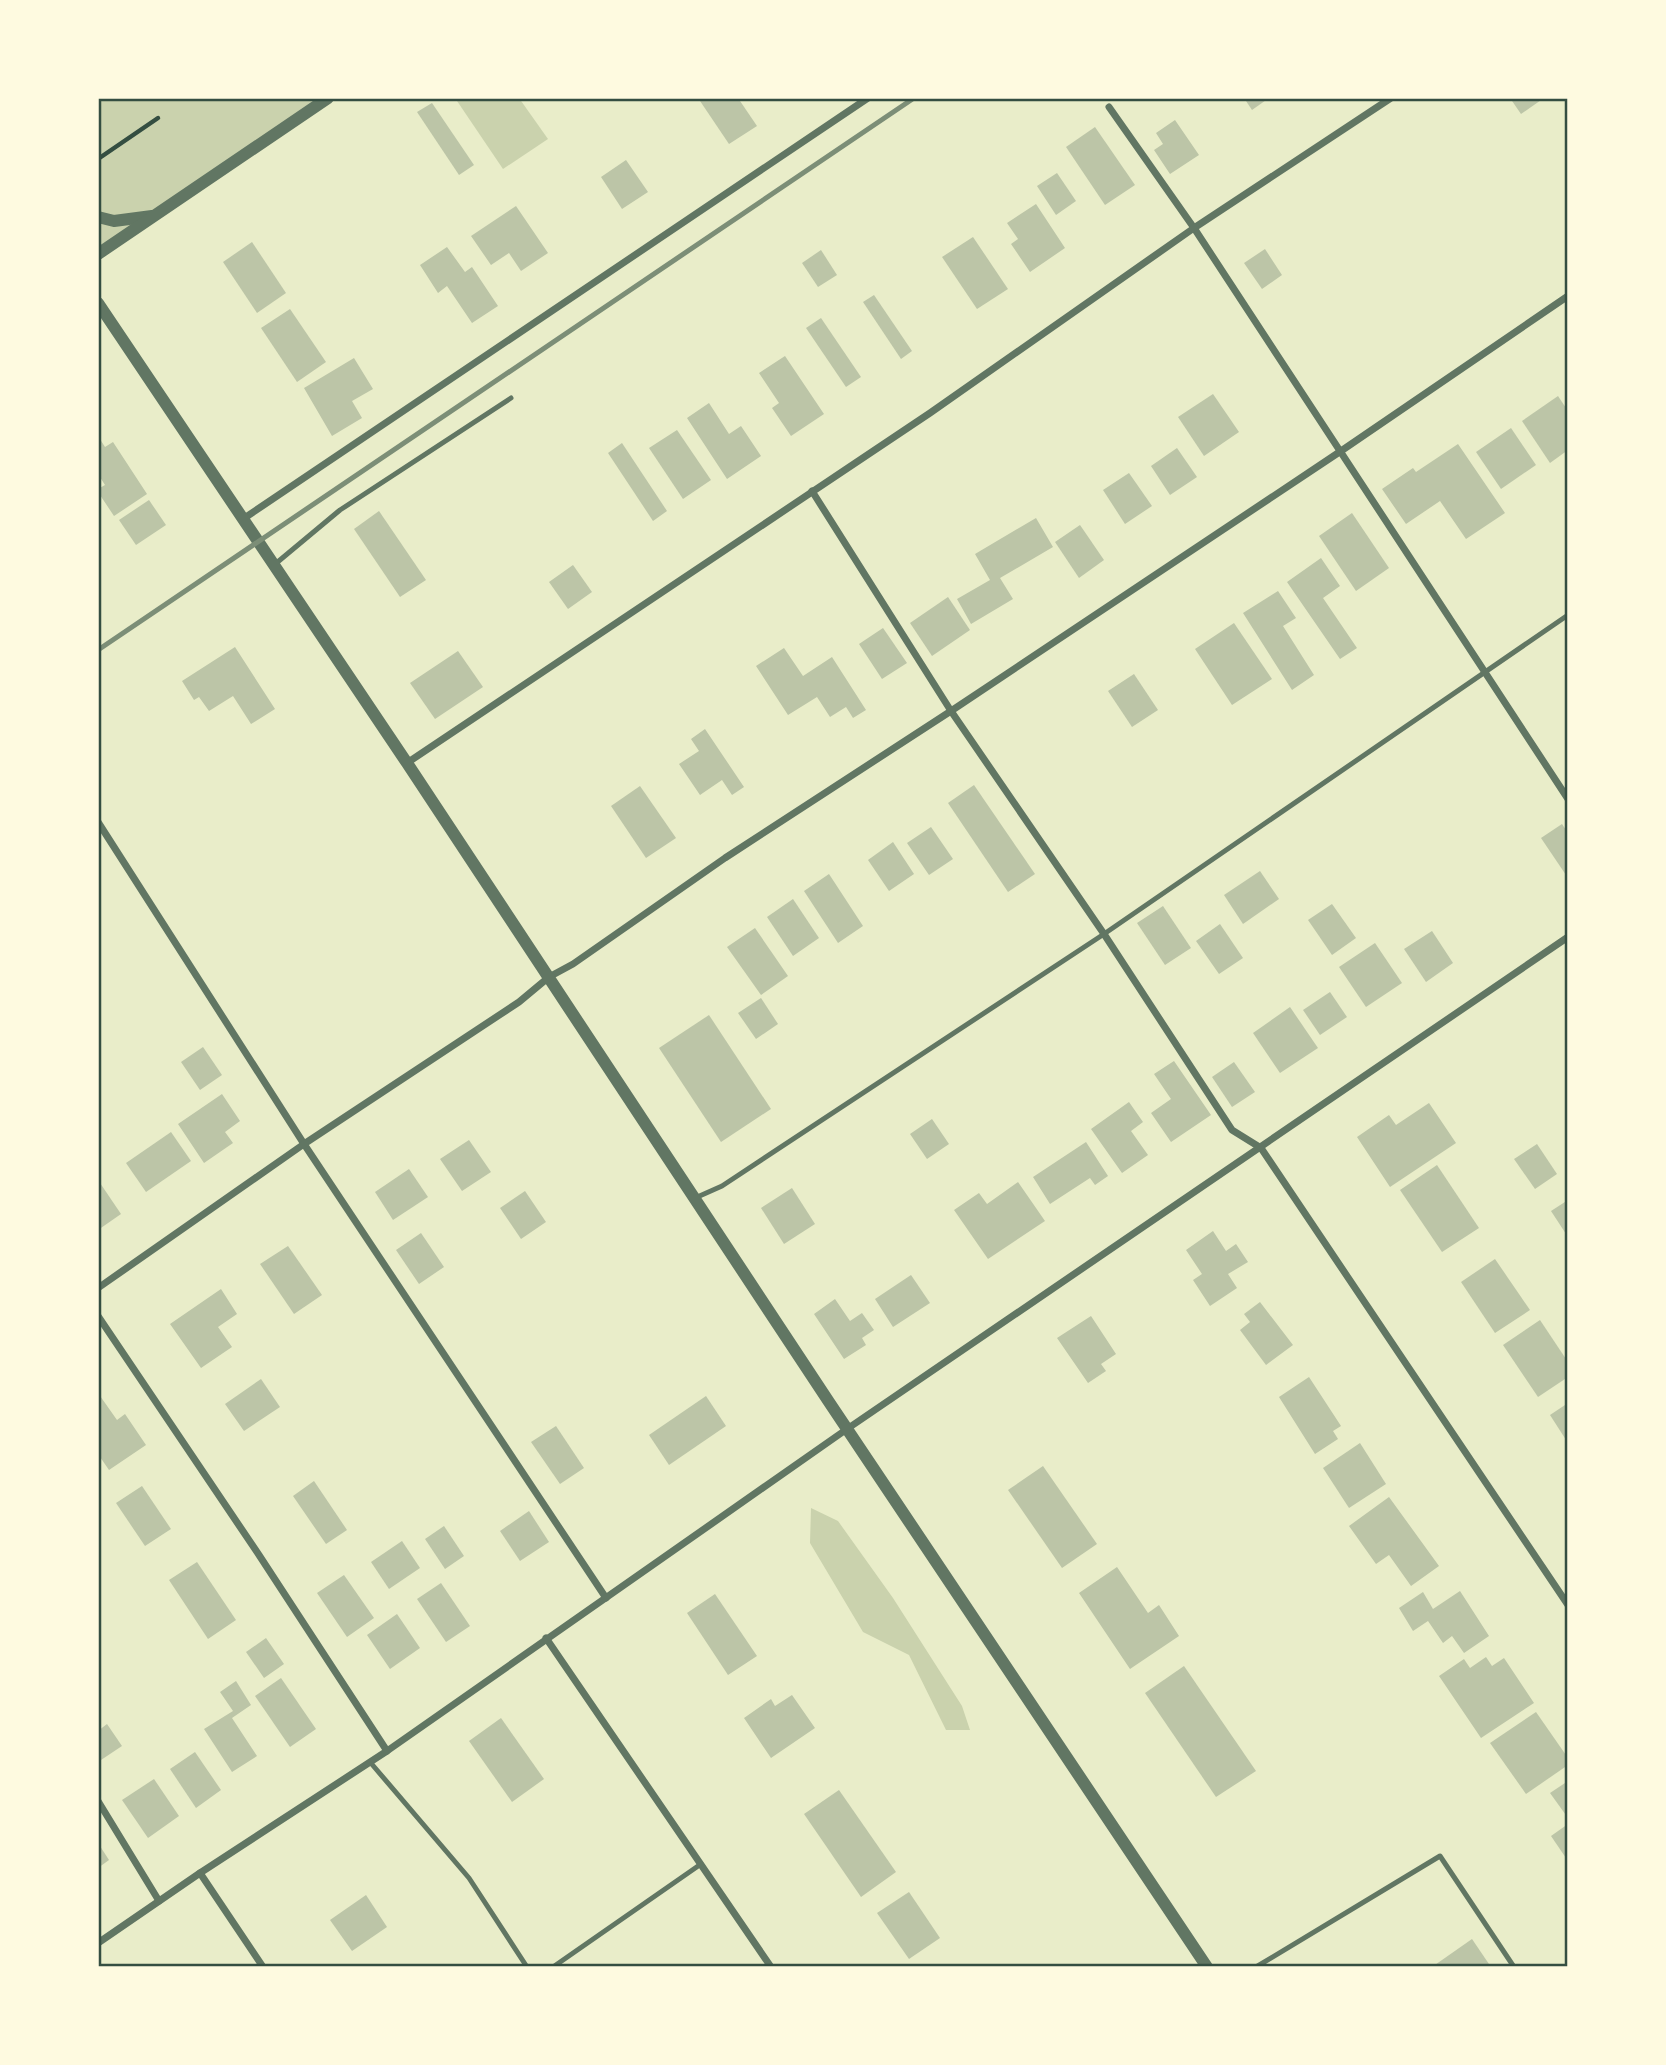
<svg xmlns="http://www.w3.org/2000/svg" width="1666" height="2065" font-family="'Archivo Narrow',sans-serif">
  <style>
    .green { fill: #cad2ad }
    .building { fill: #bcc5a7 }
    .lines { fill: none; stroke-linecap: round; stroke-linejoin: round }
    .path { stroke: #344e41; stroke-width: 4.5 }
    .service { stroke: #617663; stroke-width: 5 }
    .minor { stroke: #617663; stroke-width: 7 }
    .tertiary { stroke: #617663; stroke-width: 12 }
    .rail { stroke: #7c8e77; stroke-width: 5 }
    .neatline { fill: none; stroke: #344e41; stroke-width: 2.5 }
  </style>
  <rect width="100%" height="100%" fill="#e9edc9"/>
  <g class="green">
    <path d="M98 98H326L98 254Z"/>
    <path d="M455 98H519L548 139 503 169Z"/>
    <path d="M811 1508 838 1521 893 1598 962 1706 970 1730H946L909 1655 863 1632 810 1543Z"/>
  </g>
  <g class="building">
    <path d="M698 98H738L757 126 729 144Z"/>
    <path d="M1244 98H1269L1252 110Z"/>
    <path d="M1510 98H1544L1521 114Z"/>
    <path d="M432 103 474 165 459 175 417 112Z"/>
    <path d="M1175 120 1199 155 1170 174 1154 150 1163 144 1156 133Z"/>
    <path d="M1095 127 1135 185 1105 205 1066 147Z"/>
    <path d="M626 160 648 192 622 209 601 177Z"/>
    <path d="M1057 173 1076 201 1056 215 1037 186Z"/>
    <path d="M1036 204 1065 248 1030 272 1011 244 1018 239 1007 223Z"/>
    <path d="M516 206 548 253 521 271 509 253 491 265 471 236Z"/>
    <path d="M973 237 1008 289 977 309 942 257Z"/>
    <path d="M252 242 286 293 257 313 223 262Z"/>
    <path d="M447 247 465 272 472 267 498 306 472 323 447 286 438 293 420 265Z"/>
    <path d="M1265 249 1282 275 1262 289 1244 263Z"/>
    <path d="M821 250 837 275 818 287 802 263Z"/>
    <path d="M874 295 912 351 901 359 863 302Z"/>
    <path d="M290 309 326 362 297 382 261 328Z"/>
    <path d="M821 318 861 377 846 387 806 328Z"/>
    <path d="M785 356 824 414 791 436 772 408 779 403 759 373Z"/>
    <path d="M354 358 373 389 352 401 362 418 332 436 304 388Z"/>
    <path d="M1213 394 1239 432 1204 456 1178 417Z"/>
    <path d="M1558 396 1568 411V450L1550 463 1522 421Z"/>
    <path d="M709 403 729 434 741 426 761 456 727 479 687 418Z"/>
    <path d="M1511 428 1536 465 1501 489 1476 452Z"/>
    <path d="M677 430 711 480 683 499 649 448Z"/>
    <path d="M98 436 105 447 113 442 147 494 114 516 98 492V489L105 485 98 474Z"/>
    <path d="M622 443 667 511 653 521 608 453Z"/>
    <path d="M1458 444 1505 513 1466 539 1440 501 1406 524 1382 489 1413 468 1416 472Z"/>
    <path d="M1177 448 1197 477 1170 495 1151 466Z"/>
    <path d="M1129 473 1152 506 1125 524 1103 490Z"/>
    <path d="M149 500 166 525 136 545 119 520Z"/>
    <path d="M379 511 426 580 400 597 354 529Z"/>
    <path d="M1352 513 1389 568 1356 591 1319 536Z"/>
    <path d="M1036 518 1053 547 1000 578 1013 599 971 624 957 599 990 580 975 554Z"/>
    <path d="M1080 525 1104 560 1079 578 1055 542Z"/>
    <path d="M1321 558 1340 586 1323 598 1357 648 1340 659 1287 582Z"/>
    <path d="M573 565 592 592 568 609 549 582Z"/>
    <path d="M1278 591 1296 618 1283 626 1314 675 1292 690 1243 613Z"/>
    <path d="M948 597 970 630 932 656 910 623Z"/>
    <path d="M1234 623 1272 679 1232 705 1195 649Z"/>
    <path d="M883 628 907 663 882 679 859 644Z"/>
    <path d="M235 647 275 709 251 724 233 696 209 711 199 697 194 700 182 681Z"/>
    <path d="M784 648 803 676 832 657 866 710 853 718 846 707 830 717 817 697 788 715 756 666Z"/>
    <path d="M458 651 483 687 435 719 410 683Z"/>
    <path d="M1134 674 1158 710 1132 727 1108 691Z"/>
    <path d="M705 729 744 787 732 795 722 780 700 795 679 764 699 751 691 739Z"/>
    <path d="M974 785 1035 874 1008 892 948 803Z"/>
    <path d="M640 786 676 838 646 858 611 806Z"/>
    <path d="M1562 824 1568 833V878L1541 838Z"/>
    <path d="M931 827 953 859 929 875 907 843Z"/>
    <path d="M893 842 914 874 889 891 868 860Z"/>
    <path d="M1260 871 1279 899 1243 924 1224 895Z"/>
    <path d="M829 874 863 926 838 943 804 891Z"/>
    <path d="M793 899 819 938 793 956 767 917Z"/>
    <path d="M1332 904 1356 938 1332 955 1308 920Z"/>
    <path d="M1163 906 1191 948 1165 965 1137 923Z"/>
    <path d="M1220 924 1243 958 1219 974 1196 941Z"/>
    <path d="M755 928 788 976 761 995 727 947Z"/>
    <path d="M1432 931 1453 963 1426 982 1404 949Z"/>
    <path d="M1375 943 1402 983 1366 1007 1339 967Z"/>
    <path d="M1330 992 1347 1017 1320 1035 1303 1010Z"/>
    <path d="M761 998 778 1024 756 1039 738 1013Z"/>
    <path d="M1290 1007 1318 1048 1280 1073 1253 1033Z"/>
    <path d="M709 1015 771 1109 721 1142 659 1048Z"/>
    <path d="M203 1047 222 1075 200 1090 181 1062Z"/>
    <path d="M1174 1061 1211 1115 1171 1142 1151 1113 1171 1099 1154 1074Z"/>
    <path d="M1234 1062 1255 1092 1232 1107 1212 1077Z"/>
    <path d="M222 1094 240 1121 225 1132 233 1143 204 1163 178 1124Z"/>
    <path d="M1129 1102 1143 1122 1131 1131 1148 1155 1122 1173 1091 1129Z"/>
    <path d="M1429 1103 1456 1143 1390 1187 1357 1137 1389 1115 1396 1125Z"/>
    <path d="M932 1119 949 1144 927 1159 910 1134Z"/>
    <path d="M171 1132 191 1161 146 1192 126 1163Z"/>
    <path d="M469 1140 491 1172 462 1191 440 1159Z"/>
    <path d="M1086 1142 1108 1176 1095 1185 1090 1178 1050 1204 1033 1177Z"/>
    <path d="M1537 1144 1557 1174 1535 1189 1514 1159Z"/>
    <path d="M1437 1165 1479 1228 1442 1252 1400 1190Z"/>
    <path d="M409 1169 428 1197 393 1220 375 1192Z"/>
    <path d="M98 1180 121 1214 98 1230Z"/>
    <path d="M1018 1182 1045 1221 988 1259 954 1210 979 1193 987 1204Z"/>
    <path d="M792 1188 815 1224 784 1244 761 1208Z"/>
    <path d="M525 1191 546 1222 521 1239 500 1208Z"/>
    <path d="M1568 1200V1237L1551 1211Z"/>
    <path d="M1213 1231 1226 1251 1236 1244 1248 1262 1228 1274 1237 1288 1210 1306 1193 1280 1202 1274 1186 1250Z"/>
    <path d="M421 1233 444 1267 419 1284 396 1250Z"/>
    <path d="M288 1246 322 1295 294 1314 260 1264Z"/>
    <path d="M1495 1259 1530 1310 1495 1333 1461 1282Z"/>
    <path d="M911 1275 930 1303 893 1327 875 1299Z"/>
    <path d="M221 1289 237 1314 218 1327 232 1347 201 1368 170 1324Z"/>
    <path d="M835 1299 850 1321 862 1313 874 1330 862 1338 866 1345 844 1359 814 1314Z"/>
    <path d="M1260 1302 1293 1345 1266 1365 1240 1330 1250 1322 1244 1314Z"/>
    <path d="M1091 1316 1116 1354 1101 1364 1106 1371 1088 1383 1057 1338Z"/>
    <path d="M1540 1320 1568 1362V1377L1538 1397 1503 1345Z"/>
    <path d="M1309 1377 1341 1426 1333 1431 1338 1439 1315 1454 1279 1397Z"/>
    <path d="M261 1379 280 1407 244 1431 225 1404Z"/>
    <path d="M98 1393 117 1420 125 1414 146 1445 109 1470 98 1454Z"/>
    <path d="M706 1396 726 1426 669 1465 649 1435Z"/>
    <path d="M1568 1403V1443L1550 1415Z"/>
    <path d="M556 1426 584 1468 560 1484 531 1442Z"/>
    <path d="M1360 1443 1386 1484 1349 1508 1323 1468Z"/>
    <path d="M1043 1466 1097 1544 1062 1568 1008 1490Z"/>
    <path d="M314 1481 347 1530 326 1544 293 1496Z"/>
    <path d="M142 1486 171 1529 145 1546 116 1503Z"/>
    <path d="M1389 1497 1439 1566 1411 1586 1389 1555 1376 1564 1349 1526Z"/>
    <path d="M529 1511 549 1542 520 1561 500 1531Z"/>
    <path d="M444 1526 464 1556 445 1569 425 1539Z"/>
    <path d="M402 1541 420 1568 389 1589 371 1562Z"/>
    <path d="M197 1562 236 1620 208 1639 169 1580Z"/>
    <path d="M1117 1567 1148 1613 1159 1605 1179 1636 1130 1669 1079 1593Z"/>
    <path d="M344 1575 374 1618 347 1637 317 1593Z"/>
    <path d="M441 1583 470 1626 446 1642 417 1599Z"/>
    <path d="M1460 1591 1489 1636 1464 1653 1452 1636 1443 1643 1428 1621 1413 1631 1399 1608 1423 1592 1433 1609Z"/>
    <path d="M715 1594 757 1656 728 1675 687 1613Z"/>
    <path d="M397 1614 420 1648 390 1669 367 1635Z"/>
    <path d="M266 1638 284 1664 264 1678 246 1652Z"/>
    <path d="M1486 1657 1492 1666 1504 1658 1534 1703 1481 1738 1439 1676 1464 1659 1470 1668Z"/>
    <path d="M1184 1666 1256 1771 1216 1797 1145 1693Z"/>
    <path d="M281 1678 316 1729 290 1747 255 1696Z"/>
    <path d="M236 1681 251 1705 232 1718 257 1756 232 1772 204 1729 233 1711 220 1692Z"/>
    <path d="M792 1695 815 1728 771 1758 744 1718 771 1699 775 1706Z"/>
    <path d="M1536 1712 1568 1758V1765L1526 1794 1490 1743Z"/>
    <path d="M501 1718 544 1779 512 1802 469 1741Z"/>
    <path d="M107 1724 122 1746 98 1762V1731Z"/>
    <path d="M195 1752 221 1790 196 1808 170 1769Z"/>
    <path d="M154 1779 179 1816 148 1838 122 1800Z"/>
    <path d="M1568 1781V1818L1550 1793Z"/>
    <path d="M839 1790 896 1872 861 1897 804 1814Z"/>
    <path d="M1568 1824V1861L1551 1836Z"/>
    <path d="M98 1843 109 1860 98 1868Z"/>
    <path d="M909 1892 940 1938 909 1959 877 1913Z"/>
    <path d="M366 1895 387 1927 352 1951 330 1920Z"/>
    <path d="M1472 1939 1491 1967H1432Z"/>
  </g>
  <g class="lines">
    <path class="path" d="M98 159 158 118"/>
    <g class="service">
      <path d="M274 565 340 510 511 398"/>
      <path d="M695 1198 722 1186 1104 934 1568 615"/>
      <path d="M370 1762 469 1878 527 1967"/>
      <path d="M553 1967 701 1864"/>
      <path d="M1256 1967 1440 1856 1514 1967"/>
    </g>
    <g class="minor">
      <path d="M1109 107 1194 228 1568 799"/>
      <path d="M812 491 951 711 1104 934 1232 1130 1261 1148 1568 1605"/>
      <path d="M243 519 868 98"/>
      <path d="M407 763 930 413 1194 228 1391 98"/>
      <path d="M98 822 304 1144 606 1598"/>
      <path d="M98 1288 304 1144 519 1002 549 977 573 964 725 858 951 711 1341 451 1568 296"/>
      <path d="M98 1316 259 1555 387 1751"/>
      <path d="M546 1638 771 1967"/>
      <path d="M98 1801 159 1901"/>
      <path d="M200 1873 263 1967"/>
      <path d="M98 1943 200 1873 387 1751 847 1429 1568 937"/>
    </g>
    <g class="tertiary">
      <path d="M98 217 114 221 152 216"/>
      <path d="M98 254 328 98"/>
      <path d="M98 303 407 763 829 1402 1207 1967"/>
    </g>
    <path class="rail" d="M98 650 914 98"/>
  </g>
  <rect width="1666" height="2065" fill="none" stroke="#fefae0" stroke-width="200"/>
  <rect x="100" y="100" width="1466" height="1865" class="neatline"/>
</svg>
